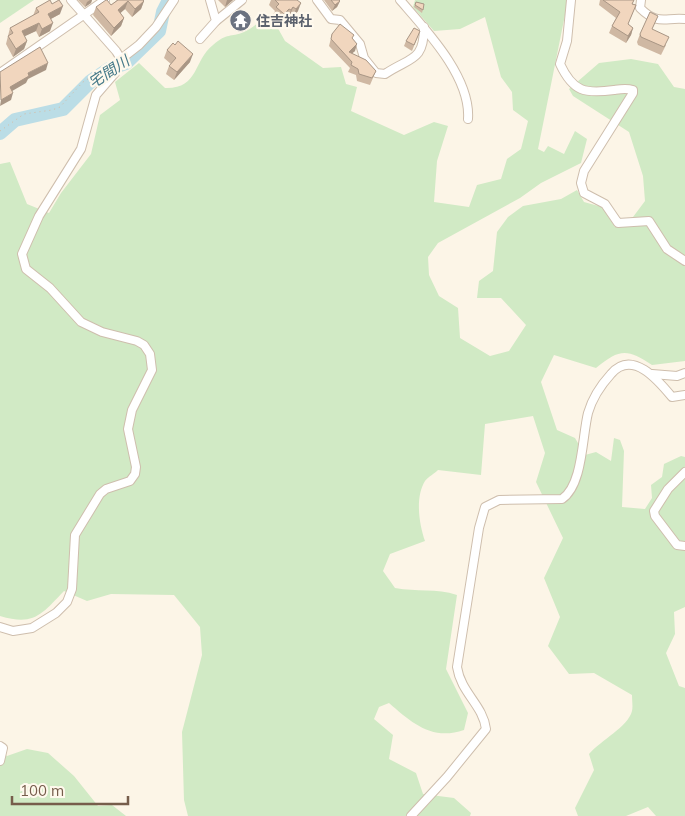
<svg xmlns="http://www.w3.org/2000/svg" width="685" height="816" font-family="Mulish,'Noto Sans JP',sans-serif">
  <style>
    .green { fill: #d1eac5 }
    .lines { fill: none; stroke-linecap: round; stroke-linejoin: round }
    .river { stroke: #bbdde6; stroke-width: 14 }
    .minor-casing { stroke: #cebead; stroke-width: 10 }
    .path { stroke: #d6baa1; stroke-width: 1; stroke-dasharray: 1 4; stroke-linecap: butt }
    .minor { stroke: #fff; stroke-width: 8 }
    .wall { fill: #cfb8a3 }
    .shaded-wall { fill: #a99685 }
    .building { fill: #f1d6be; stroke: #a99685 }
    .labels { text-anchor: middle; stroke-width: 4.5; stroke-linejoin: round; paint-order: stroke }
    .worship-label { font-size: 14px; font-weight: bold; fill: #5b616d; stroke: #fff9ed; text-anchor: start }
    .water-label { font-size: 15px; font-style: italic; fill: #457989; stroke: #fff9ed }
  </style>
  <rect width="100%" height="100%" fill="#fcf5e7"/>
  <g class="green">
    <path d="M0 0H34L0 23Z"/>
    <path d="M415 0H568L538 149 544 152 548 146 564 154 575 131 587 139 581 163 541 183 520 198 438 243 428 257 429 275 439 296 458 308 460 338 490 356 509 351 526 325 501 298H477L479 281 493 271 497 232 508 217 523 206 561 199 577 190 584 202 602 207 615 227 633 217 645 201 643 176 629 132 573 96 569 89 599 63 631 59 658 64 674 87 685 89V361L652 365C627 348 619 349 596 368L554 355 541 382 557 430 575 438 585 455 596 452 611 461 614 438 620 440 624 451 622 507 645 509 652 498 651 485 662 477 664 464 681 456 685 457V607L674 612 675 634 666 653 679 686 685 688V816H656L648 807 626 816H578L575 808 594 770 589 754C601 740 628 727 632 711 633 707 632 700 632 695L594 673 569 674 548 646 560 617 544 578 563 538 536 482 545 453 533 416 485 424 481 475 438 470C435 473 428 477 425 481 415 497 419 524 425 541L390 554 383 571 395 588C417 592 436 588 457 595L446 669 468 713 464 730C432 741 412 723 389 703L379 707 374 719 393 735 389 759 416 773 423 794 454 798 471 813 470 816H188L184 800 182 732 202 655 200 627 174 595 111 594 87 601 64 591C41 615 34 626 0 616V164L10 162 27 204 49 213 61 193 91 154 100 115 120 100 115 82 139 63 165 88C199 89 193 61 213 45 228 32 230 38 244 32 253 28 262 19 270 14L285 41 323 68 341 67 346 84 357 87 351 111 404 135 434 122 448 126 437 161 434 202 469 207 477 185 501 179 507 159 521 149 528 121 513 110 512 92 501 77 485 17 460 29 434 31 413 7Z"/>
    <path d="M27 749 48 753 74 776 98 806 112 805 126 816H0V750L7 756Z"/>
  </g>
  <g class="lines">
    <path class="river" d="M0 133 15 120 63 109 91 81 109 69 126 63 159 31 163 12 169 0"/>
    <defs>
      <g id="minor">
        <path d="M71 0 116 51 121 59"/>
        <path d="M317 0 331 19 340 20 360 44 364 58 376 73 385 74C410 57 424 62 424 27"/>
        <path d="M400 0C426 30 471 77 468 119"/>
        <path d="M571 0 567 41 560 64C573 92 585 94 614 90 621 89 626 88 633 90V93L584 171 581 183 584 193 605 204 618 223 649 221 667 249 685 261"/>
        <path d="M641 0 640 8C658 26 665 17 685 19"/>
        <path d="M216 21 242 0"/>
        <path d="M200 39 216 21 210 0"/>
        <path d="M0 73 105 0"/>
        <path d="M652 374 677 376 685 373"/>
        <path d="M685 472 668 489 654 511 655 516 677 545 685 546"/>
        <path d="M0 627 13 631 32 628 56 613 67 602 72 589 75 535 100 494 106 489 130 481 135 474 136 467 128 429 132 410 152 370 150 354 144 345 137 341 102 332 81 322 50 288 26 269 22 254 39 216 81 149 96 95 115 73 121 59 139 45 156 27 174 0"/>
        <path d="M0 746 3 748 0 761"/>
        <path d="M411 816 447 777 486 729C483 705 461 693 457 667L479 528 485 507 499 500 562 499C583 485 582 437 588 413 592 399 601 385 611 374 632 349 658 380 672 397L685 395"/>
      </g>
    </defs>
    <use href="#minor" class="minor-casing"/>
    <path class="path" d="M0 131 24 114 52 110 60 107 83 82 109 66"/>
    <use href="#minor" class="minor"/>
  </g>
  <g class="wall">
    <path d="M78 0H92L91 3 85 7Z"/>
    <path d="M117 0H143L144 1 141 9 132 17 125 9 120 13 124 18 121 26 111 36 93 15 96 7 111 5Z"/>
    <path d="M218 0H233L225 7Z"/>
    <path d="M271 0H297L298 11 293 17 290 15 288 18 286 17 281 22 273 15 275 11 269 5Z"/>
    <path d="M324 0H339L340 1 337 7 332 11Z"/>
    <path d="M600 0H634L632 4 636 5 628 24 633 28 631 35 626 43 609 33 612 26 616 18 599 5Z"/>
    <path d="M416 2 424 4 422 13 414 7Z"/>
    <path d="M52 4 60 14 51 19 50 31 39 37 36 31 24 36 27 41 24 49 13 57 6 44 10 28 33 16 36 8Z"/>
    <path d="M236 18 246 22 242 27 235 21Z"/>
    <path d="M653 30 666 45 661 55 638 45 637 42 640 34Z"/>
    <path d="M420 31 412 51 404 46 406 41Z"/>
    <path d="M332 34 352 39 355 51 352 53 376 71 370 85 357 81 356 75 348 72 350 68 329 46Z"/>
    <path d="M167 50 190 62 174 80 166 74 169 66 171 64 164 58Z"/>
  </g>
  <g class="shaded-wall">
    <path d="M90 0H92L91 3 85 7 87 2Z"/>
    <path d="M227 0H233L225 7Z"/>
    <path d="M128 1 125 9 115 18 118 10Z"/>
    <path d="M144 1 141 9 132 17 135 9Z"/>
    <path d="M340 1 337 7 332 11 335 5Z"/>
    <path d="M301 3 298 11 293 17 296 9Z"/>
    <path d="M63 6 60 14 45 22 48 14Z"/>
    <path d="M293 7 290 15 288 18 291 10Z"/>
    <path d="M289 9 286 17 281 22 284 14Z"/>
    <path d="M124 18 121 26 111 36 114 28Z"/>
    <path d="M39 23 36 31 19 39 22 31Z"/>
    <path d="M53 23 50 31 39 37 42 29Z"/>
    <path d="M633 28 631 35 626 43 628 36Z"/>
    <path d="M27 41 24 49 13 57 16 49Z"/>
    <path d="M357 44 355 51 348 57 349 52Z"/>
    <path d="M193 54 190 62 174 80 177 72Z"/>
    <path d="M48 63 46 70 28 79 26 83 7 94 10 87 28 73Z"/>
    <path d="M13 93 11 100 0 106 1 100Z"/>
  </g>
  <g class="building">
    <path d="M50 0 52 4 59 0 63 6 48 14 53 23 42 29 39 23 22 31 27 41 16 49 8 36 13 33 10 28 39 12 36 8Z"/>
    <path d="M106 0H107L111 5 118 0H143L144 1 135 9 128 1 118 10 124 18 114 28 96 7Z"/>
    <path d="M275 0H297L301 3 296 9 293 7 291 10 289 9 284 14 276 7 279 4Z"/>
    <path d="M331 0H339L340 1 335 5Z"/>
    <path d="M603 0H634L632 4 636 5 628 24 633 28 628 36 612 26 620 12Z"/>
    <path d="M416 2 424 4 423 10 415 5Z"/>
    <path d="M650 12 658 16 652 29 669 37 664 47 641 37 640 34Z"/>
    <path d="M239 13 247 19 243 24 236 18Z"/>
    <path d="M340 24 354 35 352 38 357 44 349 52 366 60 376 71 372 78 359 74 358 69 351 65 352 62 331 39 332 34Z"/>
    <path d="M414 28 420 31 414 45 406 41Z"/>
    <path d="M178 41 193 54 177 72 169 66 176 58 167 50 173 43 175 45Z"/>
    <path d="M40 47 48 63 28 73 29 76 10 87 13 93 1 100 0 72Z"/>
  </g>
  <defs>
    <symbol id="temple-disc" viewBox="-11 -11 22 22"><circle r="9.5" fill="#6b7280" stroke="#fff9ed"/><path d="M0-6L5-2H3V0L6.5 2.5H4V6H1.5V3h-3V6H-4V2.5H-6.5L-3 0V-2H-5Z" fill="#fff"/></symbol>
  </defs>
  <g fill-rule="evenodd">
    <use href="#temple-disc" x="228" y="8" width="25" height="25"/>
  </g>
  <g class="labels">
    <g class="worship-label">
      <text x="256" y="26">住吉神社</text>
    </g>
    <g class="water-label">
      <text transform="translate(109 72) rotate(-33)" y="5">宅間川</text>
    </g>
  </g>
  <path d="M12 796v8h116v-8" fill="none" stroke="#765d4b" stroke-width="2.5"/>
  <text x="20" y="796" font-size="15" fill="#765d4b" stroke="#fff9ed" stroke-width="4" paint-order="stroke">100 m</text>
</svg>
